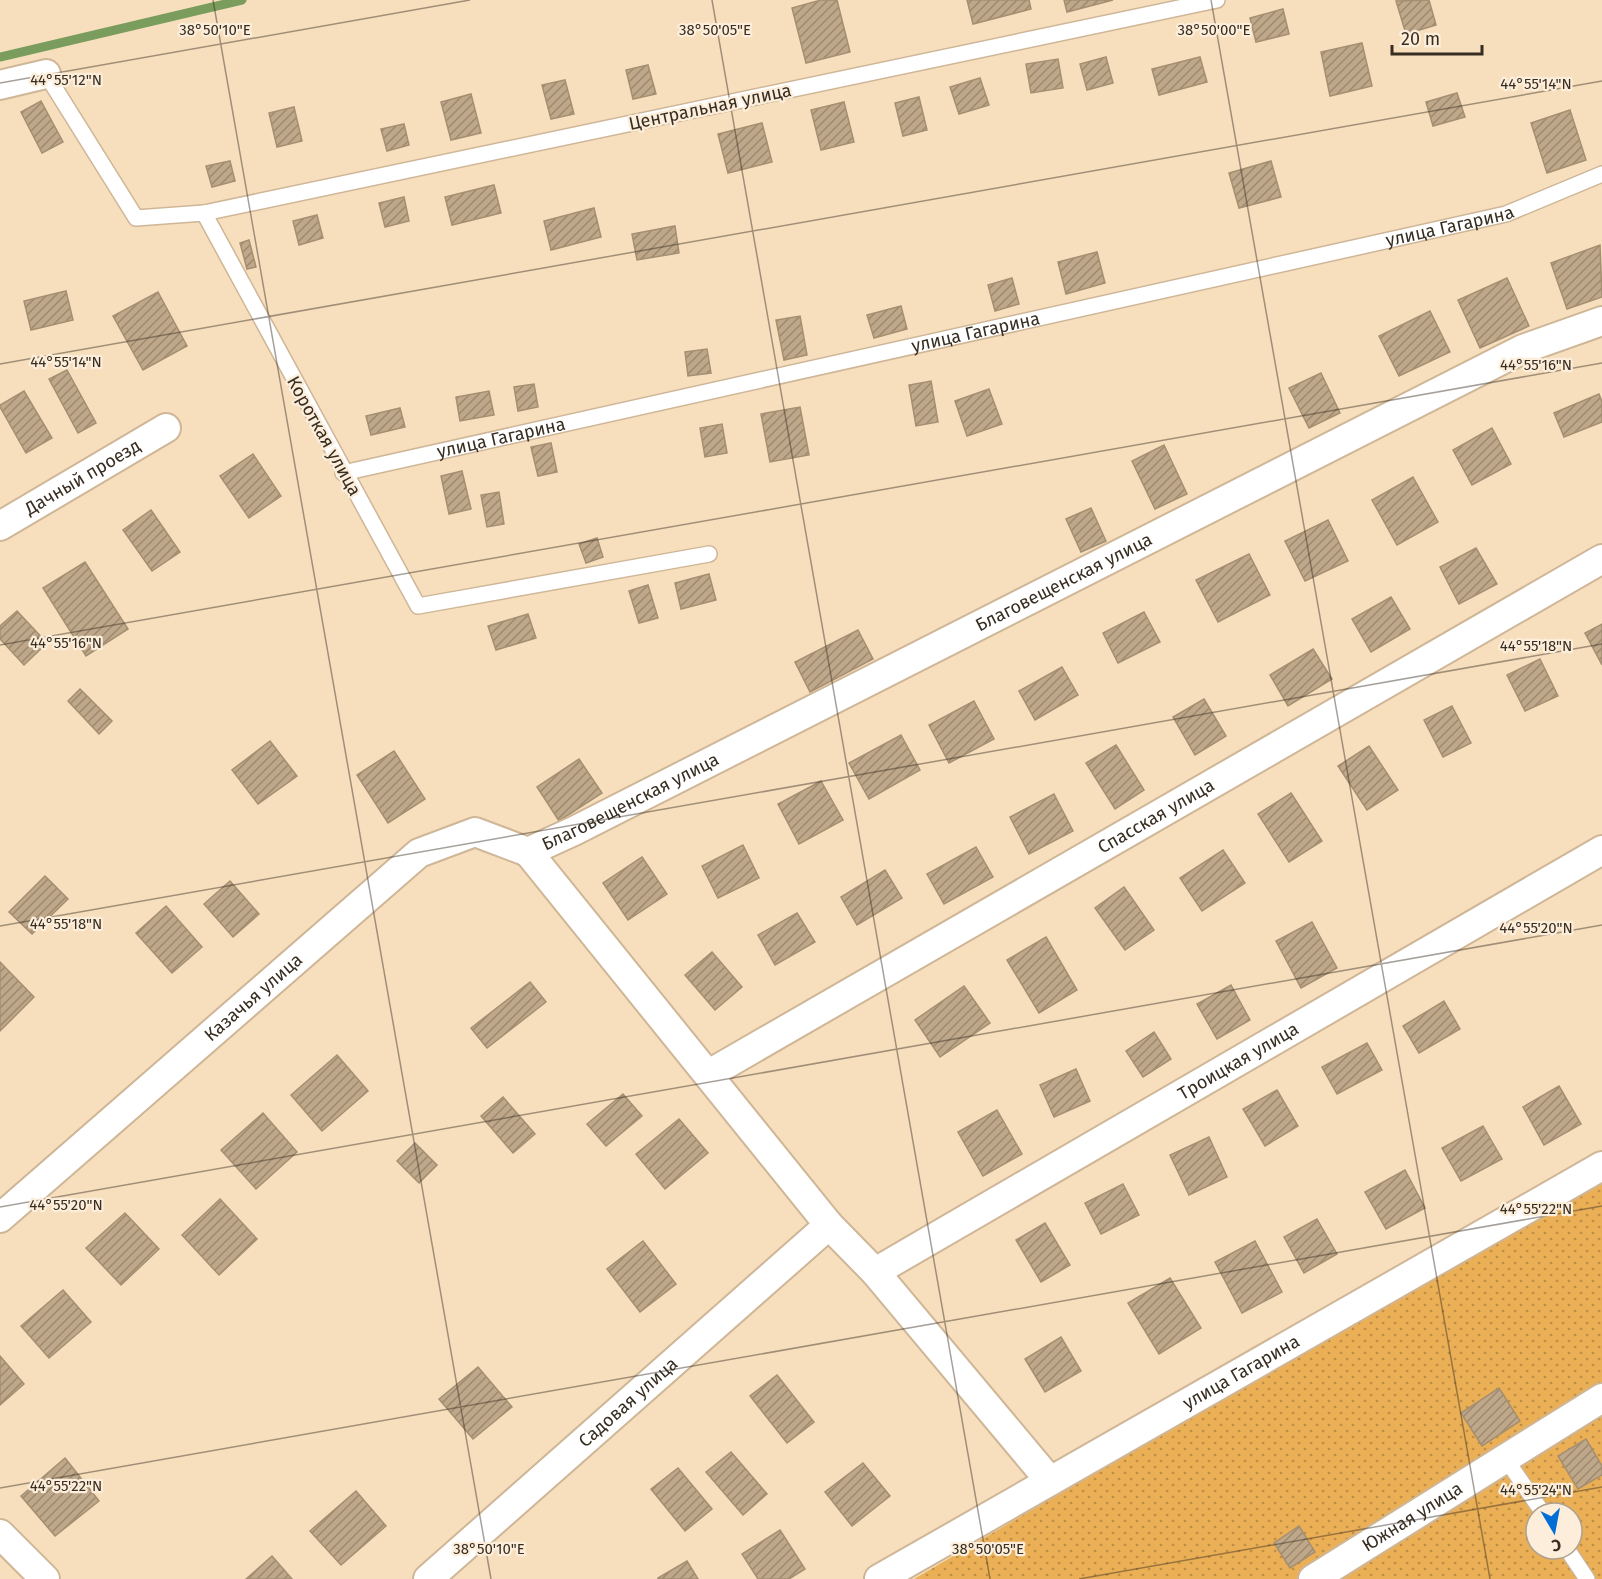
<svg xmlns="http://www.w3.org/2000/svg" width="1602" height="1579" font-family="'Fira Sans',sans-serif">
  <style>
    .park { fill: url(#park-dots); fill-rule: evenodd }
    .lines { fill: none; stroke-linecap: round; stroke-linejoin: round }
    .stream { stroke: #7a9d5d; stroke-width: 9 }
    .building { fill: url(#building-hatch); stroke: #a58f71; stroke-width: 1.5 }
    .lane-casing { stroke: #ceb697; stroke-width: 18 }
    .street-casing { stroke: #ceb697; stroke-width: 32 }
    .lane { stroke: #fff; stroke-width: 15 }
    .street { stroke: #fff; stroke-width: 28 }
    .ticks { fill: none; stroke: #372d21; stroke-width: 1.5; stroke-opacity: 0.45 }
    .labels { text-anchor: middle; stroke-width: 4.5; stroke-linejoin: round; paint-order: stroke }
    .street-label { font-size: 18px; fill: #372d21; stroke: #fceeda }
    .ticks-label { font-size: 15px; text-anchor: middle; fill: #372d21; stroke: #fceeda; stroke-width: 4.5; stroke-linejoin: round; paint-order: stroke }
  </style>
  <defs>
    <pattern id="park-dots" width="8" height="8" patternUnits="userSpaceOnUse" patternTransform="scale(1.5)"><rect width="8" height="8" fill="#ebaf56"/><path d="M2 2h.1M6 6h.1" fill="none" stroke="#bf8f47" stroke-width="1.8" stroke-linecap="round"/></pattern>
    <pattern id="building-hatch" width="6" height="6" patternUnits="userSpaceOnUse" patternTransform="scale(1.5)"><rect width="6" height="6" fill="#bfa889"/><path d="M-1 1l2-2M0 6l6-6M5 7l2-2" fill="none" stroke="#9c8970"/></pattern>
  </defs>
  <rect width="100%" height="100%" fill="#f7dfbe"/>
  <path class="park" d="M1602 1176V1579H914ZM1536 1513H1572V1549H1536Z"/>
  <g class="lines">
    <path class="stream" d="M0 57 242 0"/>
  </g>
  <g class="building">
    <path d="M821 0H837L850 52 806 63 792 8Z"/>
    <path d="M967 0H1029L1031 9 973 24Z"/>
    <path d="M1064 0H1113L1067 12Z"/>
    <path d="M1429 0 1436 25 1406 34 1396 1Z"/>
    <path d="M1283 9 1289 34 1256 42 1250 18Z"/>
    <path d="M1362 43 1372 86 1330 96 1321 52Z"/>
    <path d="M1106 57 1113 83 1087 90 1080 64Z"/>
    <path d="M1200 57 1207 82 1159 95 1152 69Z"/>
    <path d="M1058 59 1063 88 1031 93 1026 64Z"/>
    <path d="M648 65 656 94 633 99 626 70Z"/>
    <path d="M980 78 989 105 959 114 950 87Z"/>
    <path d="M565 80 574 114 551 119 542 85Z"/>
    <path d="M1457 93 1465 117 1433 126 1426 102Z"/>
    <path d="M471 94 481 133 451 140 441 102Z"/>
    <path d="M919 97 927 130 903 136 895 103Z"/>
    <path d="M41 101 63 142 42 153 21 112Z"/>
    <path d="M844 102 854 142 821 150 811 110Z"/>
    <path d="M294 107 302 141 277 147 269 113Z"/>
    <path d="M1570 110 1586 160 1547 173 1531 123Z"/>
    <path d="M762 123 772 162 728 173 718 134Z"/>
    <path d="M404 124 409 145 387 151 381 129Z"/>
    <path d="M230 161 235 181 212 187 206 166Z"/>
    <path d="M1271 161 1281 197 1239 208 1229 173Z"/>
    <path d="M494 185 501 213 452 225 445 197Z"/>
    <path d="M404 197 409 221 385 227 379 203Z"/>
    <path d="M594 208 601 237 551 250 544 221Z"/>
    <path d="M317 215 323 238 299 245 293 221Z"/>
    <path d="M675 226 679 253 637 260 632 234Z"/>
    <path d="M249 240 256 267 247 269 240 243Z"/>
    <path d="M1600 245 1602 297 1567 309 1551 263Z"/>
    <path d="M1097 252 1105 283 1066 294 1058 262Z"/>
    <path d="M1012 278 1019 304 995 311 988 285Z"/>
    <path d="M1507 278 1529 326 1480 348 1458 300Z"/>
    <path d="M66 291 73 320 31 330 24 301Z"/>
    <path d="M158 292 187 346 143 370 113 316Z"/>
    <path d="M901 306 907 329 874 338 867 315Z"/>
    <path d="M1430 311 1450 352 1399 376 1379 336Z"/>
    <path d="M800 316 807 355 784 360 776 320Z"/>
    <path d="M707 349 711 373 688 376 685 352Z"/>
    <path d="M67 370 96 423 78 433 49 379Z"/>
    <path d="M1321 373 1340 413 1309 428 1289 388Z"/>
    <path d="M931 381 938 422 916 426 909 385Z"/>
    <path d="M534 384 538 407 518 411 514 387Z"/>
    <path d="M989 389 1002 424 967 436 955 401Z"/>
    <path d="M24 391 52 438 26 453 0 407V405Z"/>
    <path d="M489 391 494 415 460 421 456 397Z"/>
    <path d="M1599 394 1602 402V422L1564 437 1554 413Z"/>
    <path d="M800 407 809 455 770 462 761 414Z"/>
    <path d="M400 408 405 427 371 435 366 416Z"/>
    <path d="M722 424 727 453 705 457 700 428Z"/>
    <path d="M1492 428 1511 464 1472 485 1453 450Z"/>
    <path d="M551 443 557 472 538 476 531 447Z"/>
    <path d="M1164 445 1187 494 1155 509 1132 461Z"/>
    <path d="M253 454 281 496 249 518 220 476Z"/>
    <path d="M462 471 471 509 449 514 441 476Z"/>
    <path d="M1413 477 1438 522 1397 545 1372 500Z"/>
    <path d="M499 492 504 524 487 527 481 495Z"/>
    <path d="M1091 508 1106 541 1081 552 1066 519Z"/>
    <path d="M151 510 180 552 152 571 123 530Z"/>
    <path d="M1328 520 1348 561 1305 581 1285 541Z"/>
    <path d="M597 538 603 557 586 563 579 544Z"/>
    <path d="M1476 548 1497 584 1459 604 1440 567Z"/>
    <path d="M1249 554 1270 595 1218 622 1196 580Z"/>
    <path d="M85 562 128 629 86 656 43 588Z"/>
    <path d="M709 574 716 600 681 609 675 583Z"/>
    <path d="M648 585 658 618 639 623 629 591Z"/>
    <path d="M1391 597 1410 629 1371 652 1352 619Z"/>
    <path d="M17 611 47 643 24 665 0 639V626Z"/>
    <path d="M1144 612 1160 642 1118 663 1103 633Z"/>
    <path d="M528 614 536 638 496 650 488 626Z"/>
    <path d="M1602 624V665L1585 633Z"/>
    <path d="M858 630 873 659 810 692 795 662Z"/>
    <path d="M1313 649 1332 679 1288 706 1270 675Z"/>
    <path d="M1540 659 1558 696 1525 711 1507 675Z"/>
    <path d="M1062 667 1078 695 1035 720 1019 691Z"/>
    <path d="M80 689 112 721 99 734 68 701Z"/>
    <path d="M1204 699 1226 736 1195 755 1173 717Z"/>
    <path d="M974 701 994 739 949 763 929 725Z"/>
    <path d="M1452 706 1471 743 1443 757 1424 720Z"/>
    <path d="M901 735 920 770 869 799 849 763Z"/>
    <path d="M270 741 297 776 258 804 232 770Z"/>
    <path d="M1116 745 1144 790 1115 809 1086 763Z"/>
    <path d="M1369 746 1398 790 1367 810 1338 766Z"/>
    <path d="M394 751 425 799 388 823 357 775Z"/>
    <path d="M579 759 602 793 559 821 537 787Z"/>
    <path d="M821 781 843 820 799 844 778 804Z"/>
    <path d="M1291 793 1322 841 1289 862 1258 814Z"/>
    <path d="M1054 794 1073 831 1029 854 1010 817Z"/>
    <path d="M743 845 759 878 718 898 702 866Z"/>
    <path d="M976 847 993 877 944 904 927 874Z"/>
    <path d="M1223 850 1245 883 1202 911 1180 878Z"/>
    <path d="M642 857 667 894 628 920 603 883Z"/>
    <path d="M885 870 902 898 857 925 841 897Z"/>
    <path d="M45 876 68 899 32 934 9 912Z"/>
    <path d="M230 881 259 914 233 937 204 904Z"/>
    <path d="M1124 887 1154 930 1125 950 1095 908Z"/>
    <path d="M166 906 202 947 172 973 136 933Z"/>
    <path d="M797 913 815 942 775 965 758 935Z"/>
    <path d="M1312 922 1337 968 1301 988 1276 941Z"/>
    <path d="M1046 937 1077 990 1039 1013 1007 960Z"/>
    <path d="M712 952 742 987 715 1010 685 975Z"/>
    <path d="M0 962 34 997 0 1031Z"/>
    <path d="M530 982 546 1002 487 1048 471 1028Z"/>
    <path d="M1231 985 1250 1020 1217 1039 1197 1004Z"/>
    <path d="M964 986 990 1023 940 1057 915 1020Z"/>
    <path d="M1444 1001 1460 1029 1419 1053 1403 1026Z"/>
    <path d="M1154 1032 1171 1059 1143 1077 1126 1051Z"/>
    <path d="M1367 1043 1382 1070 1337 1094 1322 1067Z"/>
    <path d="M337 1055 368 1091 322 1131 291 1095Z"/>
    <path d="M1076 1069 1090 1101 1054 1117 1040 1085Z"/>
    <path d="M1559 1086 1581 1124 1544 1145 1523 1107Z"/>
    <path d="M1277 1090 1298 1126 1265 1146 1243 1109Z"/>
    <path d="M623 1094 642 1116 606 1146 587 1124Z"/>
    <path d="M503 1097 535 1134 513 1153 481 1116Z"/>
    <path d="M997 1110 1022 1154 983 1176 958 1132Z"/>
    <path d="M263 1113 297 1152 256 1189 221 1150Z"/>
    <path d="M679 1119 708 1153 665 1189 636 1154Z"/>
    <path d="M1483 1126 1502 1159 1461 1181 1442 1148Z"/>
    <path d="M1209 1137 1227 1177 1189 1195 1170 1155Z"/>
    <path d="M415 1143 437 1165 419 1183 397 1161Z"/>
    <path d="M1405 1170 1425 1208 1386 1229 1365 1192Z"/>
    <path d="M1123 1184 1139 1215 1101 1234 1085 1203Z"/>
    <path d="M220 1199 257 1239 219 1275 182 1235Z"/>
    <path d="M125 1213 159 1249 121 1285 86 1248Z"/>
    <path d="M1317 1219 1337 1254 1304 1273 1284 1237Z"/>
    <path d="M1045 1223 1070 1265 1041 1282 1016 1240Z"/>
    <path d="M643 1241 676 1284 640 1312 607 1269Z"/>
    <path d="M1255 1241 1282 1292 1242 1313 1215 1262Z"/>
    <path d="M1170 1278 1201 1328 1159 1354 1128 1303Z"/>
    <path d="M63 1290 91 1322 49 1358 21 1326Z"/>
    <path d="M1061 1337 1081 1371 1045 1392 1025 1359Z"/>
    <path d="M0 1356 24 1384 0 1405Z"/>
    <path d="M478 1367 512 1407 473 1439 439 1399Z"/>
    <path d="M777 1375 814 1422 787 1443 750 1396Z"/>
    <path d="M1499 1388 1520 1421 1482 1446 1461 1413Z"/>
    <path d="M1586 1439 1602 1466V1475L1578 1489 1558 1456Z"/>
    <path d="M731 1452 767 1494 743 1515 706 1472Z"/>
    <path d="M65 1458 99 1501 55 1536 21 1496Z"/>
    <path d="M863 1463 890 1496 852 1526 825 1492Z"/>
    <path d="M678 1468 712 1509 685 1531 651 1489Z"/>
    <path d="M356 1491 386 1526 341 1565 310 1531Z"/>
    <path d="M1299 1526 1315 1552 1290 1568 1274 1543Z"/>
    <path d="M780 1530 805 1569 789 1579H758L742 1554Z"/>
    <path d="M272 1556 292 1579H246Z"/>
    <path d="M687 1561 698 1579H658V1578Z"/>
  </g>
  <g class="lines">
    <defs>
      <g id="lane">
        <path d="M46 74 136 218 204 213 418 606 709 554"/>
        <path d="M204 213 1217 0"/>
        <path id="s1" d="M343 473 1506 214 1602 174"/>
        <path d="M1505 1458 1543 1513"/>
        <path d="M1567 1549 1587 1579"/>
      </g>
      <g id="street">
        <path d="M0 85 46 74"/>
        <path id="s2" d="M0 526 166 428"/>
        <path id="s3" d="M528 852 574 831 1523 349 1602 321"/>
        <path d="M528 852 829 1225 875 1272 1050 1481"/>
        <path id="s4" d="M709 1074 1602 559"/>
        <path id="s5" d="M0 1218 419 853 475 832 528 852"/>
        <path id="s6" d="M875 1272 1602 850"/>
        <path d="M0 1534 45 1579"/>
        <path id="s7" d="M428 1579 829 1225"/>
        <path id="s8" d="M879 1579 1602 1166"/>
        <path id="s9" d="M1313 1579 1602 1398"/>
      </g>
    </defs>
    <use href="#lane" class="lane-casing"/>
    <use href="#street" class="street-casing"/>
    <use href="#lane" class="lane"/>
    <use href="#street" class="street"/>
  </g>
  <path class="ticks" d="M213 0 491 1579M712 0 990 1579M1211 0 1490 1579M0 83 470 0M0 364 1602 81M0 645 1602 363M0 926 1602 644M0 1207 1602 925M0 1488 1602 1206M1079 1579 1602 1487"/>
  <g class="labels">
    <g class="street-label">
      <text transform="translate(710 107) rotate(-12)" y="6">Центральная улица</text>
      <text dy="6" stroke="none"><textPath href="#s1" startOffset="1134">улица Гагарина</textPath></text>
      <text dy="6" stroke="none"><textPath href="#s1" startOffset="648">улица Гагарина</textPath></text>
      <text transform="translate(324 436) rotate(61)" y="6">Короткая улица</text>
      <text dy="6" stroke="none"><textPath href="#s1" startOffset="162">улица Гагарина</textPath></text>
      <text dy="6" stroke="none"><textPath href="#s2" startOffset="96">Дачный проезд</textPath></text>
      <text dy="6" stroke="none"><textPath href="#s3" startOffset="600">Благовещенская улица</textPath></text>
      <text dy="6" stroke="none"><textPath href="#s3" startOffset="114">Благовещенская улица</textPath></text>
      <text dy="6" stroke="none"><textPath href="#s4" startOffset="516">Спасская улица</textPath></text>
      <text dy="6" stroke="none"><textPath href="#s5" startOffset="336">Казачья улица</textPath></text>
      <text dy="6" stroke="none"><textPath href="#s6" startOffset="420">Троицкая улица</textPath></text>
      <text dy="6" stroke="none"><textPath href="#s8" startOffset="417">улица Гагарина</textPath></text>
      <text dy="6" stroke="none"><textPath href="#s7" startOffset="267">Садовая улица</textPath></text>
      <text dy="6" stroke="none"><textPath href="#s9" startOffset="117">Южная улица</textPath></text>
    </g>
  </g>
  <g class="ticks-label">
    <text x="215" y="35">38°50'10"E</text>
    <text x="715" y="35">38°50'05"E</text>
    <text x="1214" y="35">38°50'00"E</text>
    <text x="66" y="85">44°55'12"N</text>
    <text x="1536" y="89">44°55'14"N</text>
    <text x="66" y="367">44°55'14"N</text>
    <text x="1536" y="370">44°55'16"N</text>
    <text x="66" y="648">44°55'16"N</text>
    <text x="1536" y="651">44°55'18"N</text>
    <text x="66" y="929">44°55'18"N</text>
    <text x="1536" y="933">44°55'20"N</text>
    <text x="66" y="1210">44°55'20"N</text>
    <text x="1536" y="1214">44°55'22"N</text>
    <text x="66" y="1491">44°55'22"N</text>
    <text x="1536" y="1495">44°55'24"N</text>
    <text x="489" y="1554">38°50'10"E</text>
    <text x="988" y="1554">38°50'05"E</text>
  </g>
  <g transform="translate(1554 1531) rotate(170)"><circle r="28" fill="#fceeda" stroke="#ada190" stroke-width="1.5"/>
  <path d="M0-4.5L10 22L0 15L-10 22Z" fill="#026fd6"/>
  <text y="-9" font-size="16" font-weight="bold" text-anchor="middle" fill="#372d21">С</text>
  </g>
  <path d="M1392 45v9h90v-9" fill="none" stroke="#372d21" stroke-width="3"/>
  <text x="1401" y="45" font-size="18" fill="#372d21" stroke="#fceeda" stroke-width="4.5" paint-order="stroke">20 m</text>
</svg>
